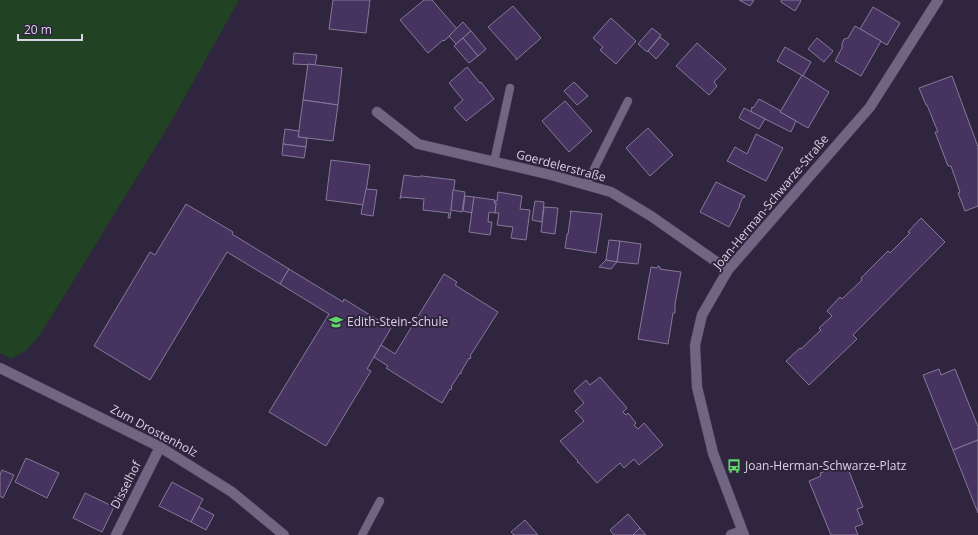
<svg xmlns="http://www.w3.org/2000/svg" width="978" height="535" font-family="'Open Sans',sans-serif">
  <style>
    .green { fill: #214323 }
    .building { fill: #46335f; stroke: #857998 }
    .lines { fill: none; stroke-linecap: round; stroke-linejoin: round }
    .lane-casing { stroke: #4a4057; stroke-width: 9 }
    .street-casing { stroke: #4a4057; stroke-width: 11 }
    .lane { stroke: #716584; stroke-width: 8 }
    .street { stroke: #716584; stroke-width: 10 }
    .labels { text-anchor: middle; stroke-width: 4; stroke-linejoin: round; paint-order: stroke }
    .street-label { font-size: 12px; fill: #dad3e5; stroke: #30253f }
    .poi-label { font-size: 12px; fill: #dad3e5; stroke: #30253f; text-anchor: start }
  </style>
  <rect width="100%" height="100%" fill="#30253f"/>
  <path class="green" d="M0 0H239L169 125 40 335 25 351 11 359 0 353Z"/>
  <g class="building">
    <path d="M333 0H370L366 33 329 29Z"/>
    <path d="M424 0H432L457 29 444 41 443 40 428 53 400 20Z"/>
    <path d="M739 0H754L750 6Z"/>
    <path d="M781 0H800L801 1 795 11 781 2Z"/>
    <path d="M513 6 541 38 516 60V58L488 27Z"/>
    <path d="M873 7 900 23 887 45 860 29Z"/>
    <path d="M611 18 636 41 616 64 600 50 603 47 593 38Z"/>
    <path d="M463 22 471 31 456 44 449 36Z"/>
    <path d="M855 26 881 41 861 76 835 61 842 48V44L844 39 848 38Z"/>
    <path d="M652 28 661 35 647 52 638 44Z"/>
    <path d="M471 31 486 49 478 56 463 38Z"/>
    <path d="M660 37 669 44 656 59 648 51Z"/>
    <path d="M463 38 478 56 469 63 454 46Z"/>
    <path d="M817 38 833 51 824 62 808 49Z"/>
    <path d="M697 43 726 69 714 82 717 86 709 95 676 66Z"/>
    <path d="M785 47 811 62 803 76 777 61Z"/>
    <path d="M294 53 317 55 315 65 293 64Z"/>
    <path d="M308 64 342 68 338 105 303 100Z"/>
    <path d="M467 67 480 83 481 82 494 99 466 121 454 108 463 100 449 83Z"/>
    <path d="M802 75 829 92 808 128 780 112Z"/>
    <path d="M952 76 978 147V206L965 211 958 193 960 192 951 166H948L935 132H938L927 105H926L919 88Z"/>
    <path d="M574 82 588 96 577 105 564 91Z"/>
    <path d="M759 99 781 111 780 112 796 121 791 132 751 112 752 107 753 108Z"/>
    <path d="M303 100 338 105 333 141 298 137Z"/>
    <path d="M565 101 592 131 569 152 542 121Z"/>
    <path d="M744 108 765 119 759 129 739 118Z"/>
    <path d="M648 128 673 155 650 176 626 148Z"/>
    <path d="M285 129 299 131 298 137 307 138 306 147 283 144Z"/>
    <path d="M756 134 783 148 766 181 727 161 735 147 747 154Z"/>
    <path d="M283 144 306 147 304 158 282 155Z"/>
    <path d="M331 160 370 165 364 205 326 200Z"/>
    <path d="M404 175 419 177 420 176H422L455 180 450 218H448L449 213 423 210 424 199 401 197 400 199Z"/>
    <path d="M716 182 745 196 744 198 743 197 739 206H740L729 227 700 212Z"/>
    <path d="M366 189 377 190 373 216 361 214Z"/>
    <path d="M453 190 465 192 462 212 451 210Z"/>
    <path d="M498 192 522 196 520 209 530 210 526 240 511 238 513 227 497 225 499 213H495L496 203H494V201H497Z"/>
    <path d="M465 196 474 197 472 213 463 211Z"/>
    <path d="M474 197 495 200 494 203H496L495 213 489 212 488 222H492L490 235 469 232Z"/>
    <path d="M535 201 544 202 542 222 532 220Z"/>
    <path d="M186 204 233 232 232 234 289 269 280 284 227 252 150 380 94 346 150 252 155 255Z"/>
    <path d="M544 207 558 208 555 234 541 232Z"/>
    <path d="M570 211 602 214 596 253 565 248 567 234H568L571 212H570Z"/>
    <path d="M921 218 945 242 853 335 857 339 809 385 786 361 800 348 801 349 821 330 819 328 832 316 827 311 840 297 842 299 862 280 861 278 888 251 890 253 910 233 908 232Z"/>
    <path d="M609 240 620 241 617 262 606 260Z"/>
    <path d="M620 241 641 244 638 264 617 262Z"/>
    <path d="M606 260 617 262 611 269 599 267Z"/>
    <path d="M658 266 660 267V269L681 272 675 304V313H673L668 344 638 339 651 267 657 268Z"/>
    <path d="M289 269 343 302 344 299 391 328 367 369 371 371 326 446 269 412 329 314 280 284Z"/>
    <path d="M444 274 457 282 455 285 498 312 470 356 471 357 470 359 469 358 461 372V374L460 373 451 387 452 388 451 390 450 389 442 403 386 368 388 366 374 357 381 345 395 354Z"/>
    <path d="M939 369 941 375 955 369 978 427V440L953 450 923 375Z"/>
    <path d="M600 377 627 408 623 412 626 415 628 413 636 423 634 425 638 429 644 423 663 445 639 465 634 459 624 468 620 463 597 483 579 463 577 462 578 461 560 441 584 421 575 411 584 403 574 391 586 380 590 385Z"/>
    <path d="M978 440V513L953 450Z"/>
    <path d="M26 458 59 473 47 498 15 482Z"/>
    <path d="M847 466 863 507 857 509 863 524 855 527 858 535H831L809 481 821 476 820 473 832 469 834 471Z"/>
    <path d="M2 470 14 475 3 498 0 496V475Z"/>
    <path d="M172 482 203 499 191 522 159 506Z"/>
    <path d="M85 493 114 507 102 532 73 518Z"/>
    <path d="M199 507 214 515 206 530 191 522Z"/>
    <path d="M628 514 640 528 633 535H614L610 530Z"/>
    <path d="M525 520 538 535H514L511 532Z"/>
    <path d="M640 528 646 535H633Z"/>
  </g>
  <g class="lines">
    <defs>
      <g id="lane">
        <path d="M494 162 510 88"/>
        <path d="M586 185 628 101"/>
        <path d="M362 535 380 501"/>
      </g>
      <g id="street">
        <path d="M377 112 418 144 551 175 611 192 651 216 728 270"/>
        <path d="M0 368 160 447 232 492 284 535"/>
        <path d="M116 535 160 447"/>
        <path d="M731 535 742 531"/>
        <path d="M744 535 713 453 697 387 695 345 702 315 728 270 870 107 938 0"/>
      </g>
    </defs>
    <use href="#lane" class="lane-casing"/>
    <use href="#street" class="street-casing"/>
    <use href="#lane" class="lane"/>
    <use href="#street" class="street"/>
  </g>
  <defs>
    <symbol id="school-bare" viewBox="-9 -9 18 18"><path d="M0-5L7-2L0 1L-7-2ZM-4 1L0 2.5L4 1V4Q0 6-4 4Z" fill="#61d46a" stroke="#30253f" stroke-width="2.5" paint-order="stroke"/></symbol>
    <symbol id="bus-bare" viewBox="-9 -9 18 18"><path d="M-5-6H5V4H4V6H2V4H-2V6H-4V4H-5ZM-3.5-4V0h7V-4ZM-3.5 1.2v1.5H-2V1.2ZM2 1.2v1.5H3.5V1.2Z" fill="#61d46a" stroke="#30253f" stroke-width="2.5" paint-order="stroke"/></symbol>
  </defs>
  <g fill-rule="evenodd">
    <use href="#school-bare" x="326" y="312" width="20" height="20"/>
    <use href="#bus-bare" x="724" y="456" width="20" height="20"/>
  </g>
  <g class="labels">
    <g class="street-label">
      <text transform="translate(561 166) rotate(15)" y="4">Goerdelerstraße</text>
      <text transform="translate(771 202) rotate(-50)" y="4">Joan-Herman-Schwarze-Straße</text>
      <text transform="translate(154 431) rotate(28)" y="4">Zum Drostenholz</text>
      <text transform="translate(126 485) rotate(-63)" y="4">Disselhof</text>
    </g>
    <g class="poi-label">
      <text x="347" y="326">Edith-Stein-Schule</text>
      <text x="745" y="470">Joan-Herman-Schwarze-Platz</text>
    </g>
  </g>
  <path d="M18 34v6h64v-6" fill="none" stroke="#dad3e5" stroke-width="2"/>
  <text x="24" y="34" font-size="12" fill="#dad3e5" stroke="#30253f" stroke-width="3" paint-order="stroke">20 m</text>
</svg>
